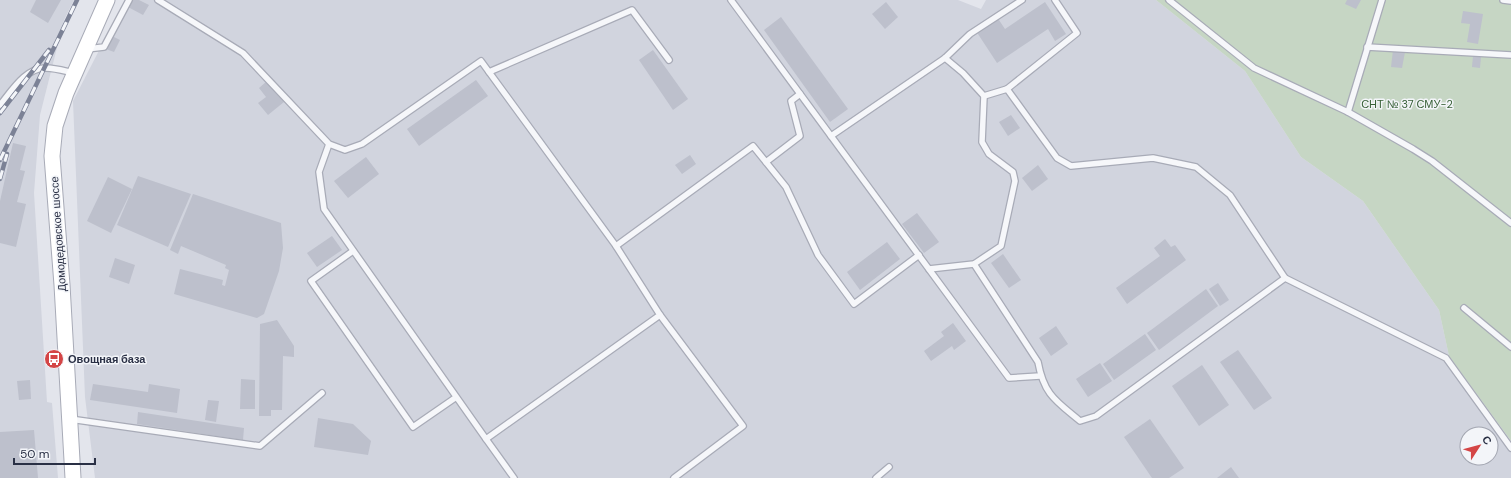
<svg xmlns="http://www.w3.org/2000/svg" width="1511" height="478" font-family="'DM Sans',sans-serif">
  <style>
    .built { fill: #d1d4de; fill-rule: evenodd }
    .green { fill: #c6d6c4 }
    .building { fill: #bdc0cc }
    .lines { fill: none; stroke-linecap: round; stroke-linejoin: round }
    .service-casing { stroke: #a8abb7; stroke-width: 8 }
    .secondary-casing { stroke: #a8abb7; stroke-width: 17 }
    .service { stroke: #f6f7fa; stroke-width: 5.5 }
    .secondary { stroke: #fff; stroke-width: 15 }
    .rail-casing { stroke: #7c8296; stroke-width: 4.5 }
    .rail { stroke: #f3f5f9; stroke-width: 3; stroke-dasharray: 9; stroke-linecap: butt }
    .labels { text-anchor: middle; stroke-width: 3; stroke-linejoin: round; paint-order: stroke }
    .park-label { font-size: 11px; fill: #386137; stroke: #f3f5f9 }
    .street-label { font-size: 11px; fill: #2a3045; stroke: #f3f5f9 }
    .poi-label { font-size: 11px; font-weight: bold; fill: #2a3045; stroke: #f3f5f9; text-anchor: start }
  </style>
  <rect width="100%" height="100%" fill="#e3e5ec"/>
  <g class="built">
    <path d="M0 0H74L64 20 40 115 34 193 47 402 52 403 58 478H0Z"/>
    <path d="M125 0H958L981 9 986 0H1156L1245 71 1301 157 1363 201 1439 310 1449 356 1511 441V478H95L85 397 73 101ZM1467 434H1491V458H1467Z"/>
  </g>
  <path class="green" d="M1156 0H1511V441L1449 356 1439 310 1363 201 1301 157 1245 71Z"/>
  <g class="building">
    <path d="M36 0H61L48 23 30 12Z"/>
    <path d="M132 0H139L149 5 143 15 128 7Z"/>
    <path d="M1347 0H1361L1356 9 1345 4Z"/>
    <path d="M886 2 898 17 885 29 872 14Z"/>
    <path d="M1045 2 1066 34 1055 41 1048 29 997 63 976 31 997 17 1005 29Z"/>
    <path d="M1463 11 1483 14 1478 44 1467 42 1470 24 1461 23Z"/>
    <path d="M781 17 848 109 830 122 764 30Z"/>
    <path d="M112 36 120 40 114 52 106 49Z"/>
    <path d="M653 50 688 99 673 110 639 60Z"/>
    <path d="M1393 50 1405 52 1402 68 1391 67Z"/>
    <path d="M1473 56 1481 57 1480 68 1472 67Z"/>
    <path d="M476 80 488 96 419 146 407 129Z"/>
    <path d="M267 81 284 102 268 115 258 103 266 97 259 88Z"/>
    <path d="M1011 115 1020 128 1008 136 999 122Z"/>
    <path d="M13 143 26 146 20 170 25 171 17 202 26 204 16 247 0 243V201Z"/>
    <path d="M690 155 696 164 682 174 675 165Z"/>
    <path d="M366 157 379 174 348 198 334 181Z"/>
    <path d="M1038 165 1048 179 1032 191 1022 178Z"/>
    <path d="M138 176 191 194 168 247 117 225Z"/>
    <path d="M108 177 132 189 111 233 87 221Z"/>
    <path d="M193 194 281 223 283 248 279 271 264 314 257 318 174 294 180 269 223 280 222 285 225 286 229 270 225 268 226 265 181 246 178 254 170 250Z"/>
    <path d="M917 213 939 242 924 253 902 224Z"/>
    <path d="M332 236 342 250 317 267 307 253Z"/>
    <path d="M1165 239 1171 247 1175 245 1186 260 1127 304 1116 288 1160 256 1154 248Z"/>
    <path d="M887 242 900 259 860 290 847 272Z"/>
    <path d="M1003 254 1021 280 1009 288 991 263Z"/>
    <path d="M115 258 135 265 129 284 109 277Z"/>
    <path d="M1218 283 1229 300 1220 306 1209 289Z"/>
    <path d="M1206 289 1218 306 1159 350 1147 333Z"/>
    <path d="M277 320 294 346V357L283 356 282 410H271V416H259L260 324Z"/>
    <path d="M953 323 966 341 954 350 952 346 931 361 924 351 944 336 941 332Z"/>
    <path d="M1056 326 1068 344 1051 356 1039 338Z"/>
    <path d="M1145 334 1156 350 1114 380 1103 364Z"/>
    <path d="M1238 350 1272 398 1254 410 1220 362Z"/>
    <path d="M1100 363 1112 381 1088 397 1076 379Z"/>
    <path d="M1202 365 1229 405 1199 426 1172 386Z"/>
    <path d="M241 379 255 380V409H240Z"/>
    <path d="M30 380 31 399 19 400 17 381Z"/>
    <path d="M93 384 148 392 149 384 180 389 177 413 90 400Z"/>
    <path d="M208 400 219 401 216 422 205 420Z"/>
    <path d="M138 412 244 428 243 440 137 424Z"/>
    <path d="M318 418 353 424 371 441 368 455 314 447Z"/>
    <path d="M1150 419 1184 468 1169 478H1152L1124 437Z"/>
    <path d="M34 430 38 478H0V432Z"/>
    <path d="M1231 467 1239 478H1217Z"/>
  </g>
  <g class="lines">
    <defs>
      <g id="service">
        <path d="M158 0 243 53 329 144 345 150 362 144 481 61 616 246 660 315 486 439 324 209 319 172 329 144"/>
        <path d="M731 0 1009 378 1040 376"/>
        <path d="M1169 0 1254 68 1348 112 1413 149 1432 161 1511 223"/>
        <path d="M1503 0 1511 1"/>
        <path d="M1367 47 1511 55"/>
        <path d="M87 49 104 47 129 0"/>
        <path d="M489 72 632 10 669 60"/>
        <path d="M1007 89 1077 33 1055 0"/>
        <path d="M984 96 1007 89 1057 158 1071 166 1153 158 1196 167 1230 195 1285 278"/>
        <path d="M0 105C11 92 26 67 46 68 55 68 65 71 74 73"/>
        <path d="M1348 112 1382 0"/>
        <path d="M831 136 945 58 970 34 1022 0"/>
        <path d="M766 162 800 136 791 101 800 94"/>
        <path d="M616 246 753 146 786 187 818 255 854 304 919 255"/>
        <path d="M353 251 311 281 413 427 455 398"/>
        <path d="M974 264 1038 362C1044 395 1056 401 1080 421L1096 416 1285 278 1446 358 1511 448"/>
        <path d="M929 269 974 264 1001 246 1015 181 1013 172 989 154 982 142 984 96 963 73 945 58"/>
        <path d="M1464 308 1511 347"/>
        <path d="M660 315 743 426 674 478"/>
        <path d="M70 419 260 446 322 393"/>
        <path d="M486 439 514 478"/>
        <path d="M876 478 889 467"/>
      </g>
      <path id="secondary" d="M73 478 62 285 52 156 55 126 66 93 107 0"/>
    </defs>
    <use href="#service" class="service-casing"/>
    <use href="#secondary" class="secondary-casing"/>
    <use href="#service" class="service"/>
    <use href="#secondary" class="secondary"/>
    <defs>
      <g id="rail">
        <path d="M0 113 49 50"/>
        <path d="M0 160 77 0"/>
        <path d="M0 179 7 154"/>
      </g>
    </defs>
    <use href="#rail" class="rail-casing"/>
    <use href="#rail" class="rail"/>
  </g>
  <defs>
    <symbol id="bus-disc" viewBox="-11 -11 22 22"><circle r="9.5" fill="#d44546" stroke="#f3f5f9"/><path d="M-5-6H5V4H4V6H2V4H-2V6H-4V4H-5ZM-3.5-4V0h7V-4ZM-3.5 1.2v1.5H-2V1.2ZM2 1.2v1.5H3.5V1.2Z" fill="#fff"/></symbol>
  </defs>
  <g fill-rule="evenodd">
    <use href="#bus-disc" x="43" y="348" width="22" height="22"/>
  </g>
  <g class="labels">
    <g class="park-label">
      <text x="1407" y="108">СНТ № 37 СМУ-2</text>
    </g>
    <g class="street-label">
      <text transform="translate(58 234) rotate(-94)" y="4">Домодедовское шоссе</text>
    </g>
    <g class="poi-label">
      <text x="68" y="363">Овощная база</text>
    </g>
  </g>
  <g transform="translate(1479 446) rotate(54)"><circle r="19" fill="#f3f5f9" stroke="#a3a6b1"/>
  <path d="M0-3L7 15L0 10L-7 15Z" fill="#d44546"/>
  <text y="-6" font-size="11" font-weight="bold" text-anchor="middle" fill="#2a3045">С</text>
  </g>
  <path d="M14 458v6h81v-6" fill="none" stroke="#2a3045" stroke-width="2"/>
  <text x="20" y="458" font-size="12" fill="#2a3045" stroke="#f3f5f9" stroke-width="3" paint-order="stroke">50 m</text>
</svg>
